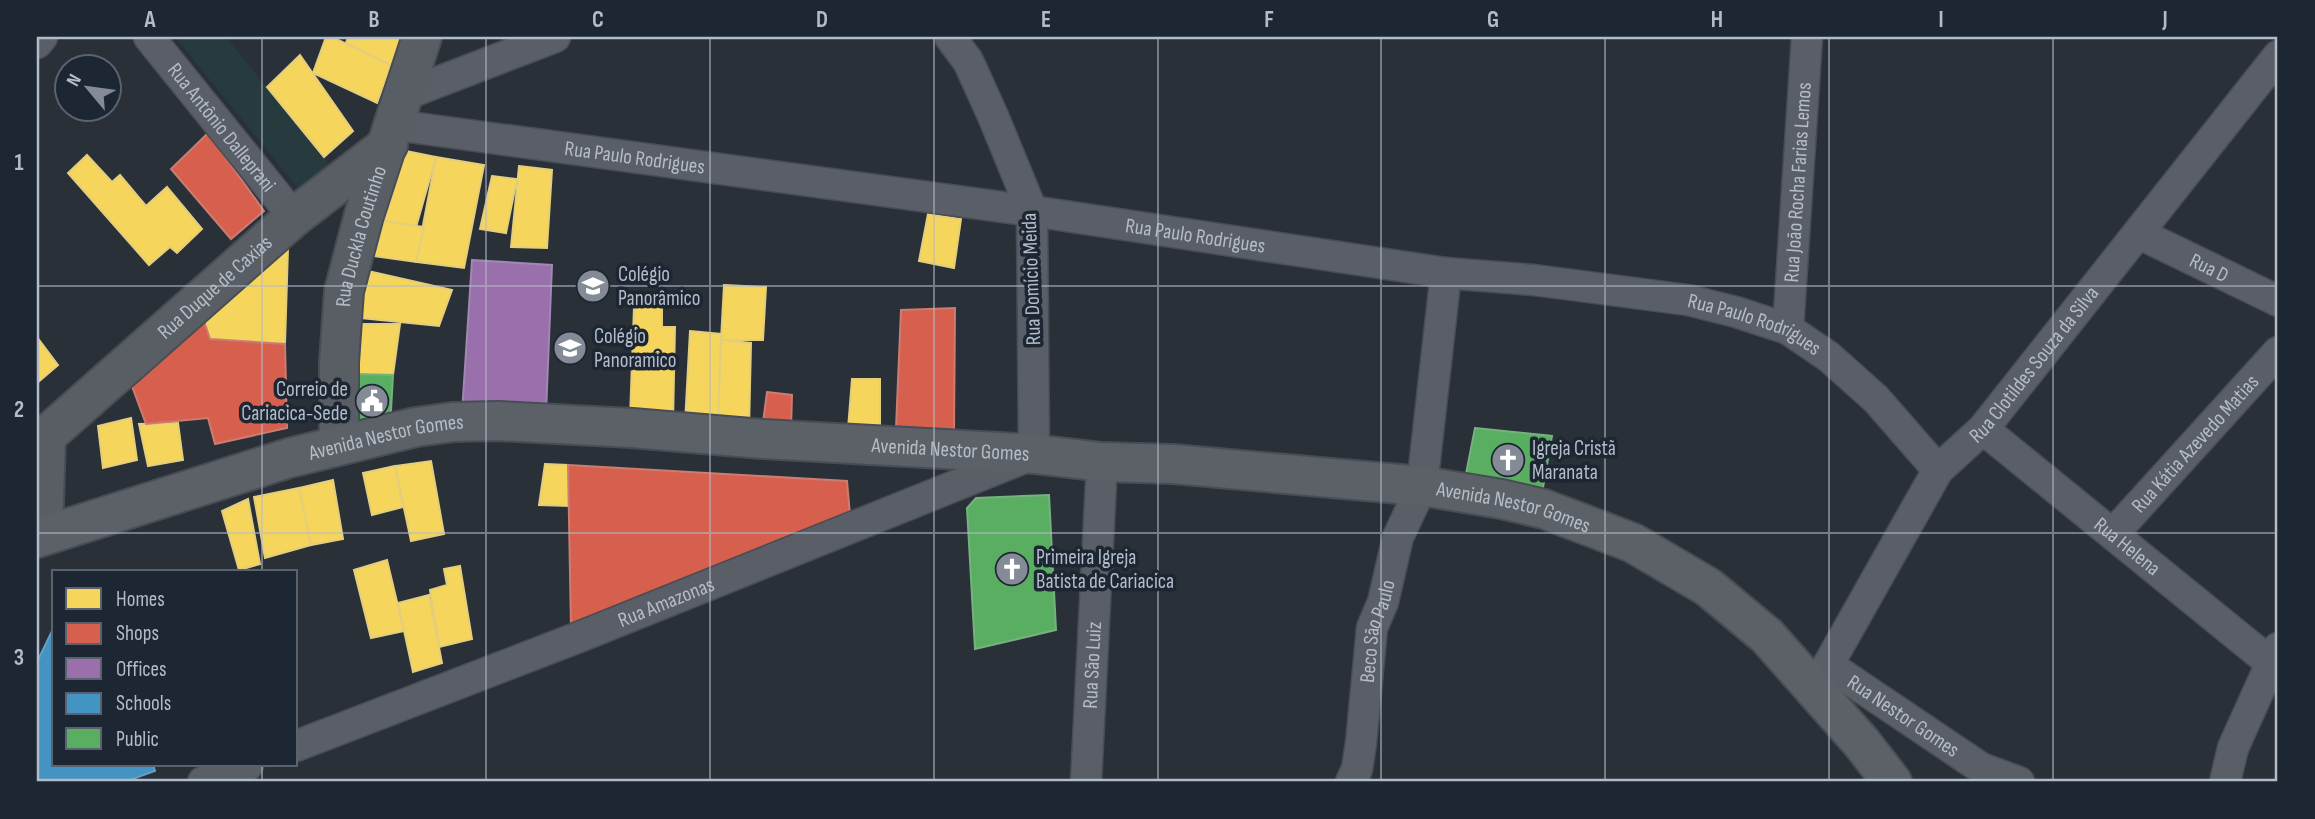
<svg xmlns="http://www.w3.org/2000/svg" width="2315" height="819" font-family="'Sofia Sans Condensed',sans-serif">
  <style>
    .green { fill: #273a3e }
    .homes { fill: #f6d55c; stroke: #e2ce7d; stroke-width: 2 }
    .shops { fill: #d6604d; stroke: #cc7c72; stroke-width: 2 }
    .offices { fill: #9970ab; stroke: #a187b4; stroke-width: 2 }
    .schools { fill: #4393c3; stroke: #659fc5; stroke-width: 2 }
    .public { fill: #5aae61; stroke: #75b280; stroke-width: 2 }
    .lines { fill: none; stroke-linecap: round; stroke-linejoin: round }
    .street-casing { stroke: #484c53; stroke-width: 33 }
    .secondary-casing { stroke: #484c53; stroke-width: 42 }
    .primary-casing { stroke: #484c55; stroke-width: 42 }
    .street { stroke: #5a5e66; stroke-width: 30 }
    .secondary { stroke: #595d64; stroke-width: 38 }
    .primary { stroke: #5c6168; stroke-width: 38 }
    .grid { fill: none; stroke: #b4bcc9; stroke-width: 2; stroke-opacity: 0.55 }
    .labels { text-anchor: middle; stroke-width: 7; stroke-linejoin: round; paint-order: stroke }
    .street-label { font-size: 21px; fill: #b4bcc9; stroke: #1d2633 }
    .poi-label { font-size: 21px; fill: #b4bcc9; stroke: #1d2633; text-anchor: start }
    .neatline { fill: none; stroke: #b4bcc9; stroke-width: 2.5 }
    .grid-label { font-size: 23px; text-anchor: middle; font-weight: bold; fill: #b4bcc9 }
  </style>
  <rect width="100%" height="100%" fill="#2a3038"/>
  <path class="green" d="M175 37H226L330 165 298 188Z"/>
  <g class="homes">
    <path d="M326 37H332L391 65 377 103 313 73Z"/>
    <path d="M348 37H401L391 65 346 43Z"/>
    <path d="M300 55 353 131 324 157 267 87Z"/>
    <path d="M406 151 436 157 416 227 384 221Z"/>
    <path d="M87 155 112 182 120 175 146 206 167 187 202 229 177 253 170 247 149 265 68 173Z"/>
    <path d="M436 157 484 165 464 268 416 262Z"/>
    <path d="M519 166 552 170 547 248 511 247Z"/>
    <path d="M492 176 517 179 506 233 480 229Z"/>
    <path d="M928 214 961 219 954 268 919 261Z"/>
    <path d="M384 221 424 227 416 262 373 256Z"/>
    <path d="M288 248 285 344 210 339 198 303Z"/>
    <path d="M368 271 452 290 439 326 361 318 359 299Z"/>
    <path d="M724 285 766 287 763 340H721Z"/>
    <path d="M662 306V327H675L673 422 630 418 634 307Z"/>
    <path d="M357 324H400L393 375 353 374Z"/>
    <path d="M690 331 721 334 718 426 685 423Z"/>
    <path d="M37 337 58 365 37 383Z"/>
    <path d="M721 340 751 343 749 429 718 426Z"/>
    <path d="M852 379H880V426L848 429Z"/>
    <path d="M131 418 137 460 103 468 98 426Z"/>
    <path d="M178 423 183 460 148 466 139 424Z"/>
    <path d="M431 461 444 534 411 541 395 466Z"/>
    <path d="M545 464 568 465 569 506 539 505Z"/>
    <path d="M395 466 403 507 372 515 363 473Z"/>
    <path d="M333 480 343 539 311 545 299 488Z"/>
    <path d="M299 488 311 545 265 558 254 497Z"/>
    <path d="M248 499 260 564 239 570 222 511Z"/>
    <path d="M387 560 404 631 371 638 354 570Z"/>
    <path d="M460 566 472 639 439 647 430 590 447 585 444 569Z"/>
    <path d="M429 595 442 663 413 672 398 603Z"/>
  </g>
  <g class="shops">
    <path d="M208 133 264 211 231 239 171 169Z"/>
    <path d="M198 303 210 339 285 344 287 428 215 444 208 418 146 424 126 370Z"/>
    <path d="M955 308 954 431 896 428 901 310Z"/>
    <path d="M767 392 792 395 791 430H762Z"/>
    <path d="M568 465 847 481 850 515 571 628Z"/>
  </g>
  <path class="offices" d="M472 260 552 265 546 413H462Z"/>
  <path class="schools" d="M54 627V765H153L155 771 124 782H37V662Z"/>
  <g class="public">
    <path d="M353 374 393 375 390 428 351 430Z"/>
    <path d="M1475 428 1552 436 1541 499 1464 484Z"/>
    <path d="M1049 495 1056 630 975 649 967 508 976 498Z"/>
  </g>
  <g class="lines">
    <defs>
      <g id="street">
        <path id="s1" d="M149 37 294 217"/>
        <path d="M37 43 42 37"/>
        <path d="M404 95 555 37"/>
        <path id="s2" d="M395 125 1032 211 1446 273 1534 280 1688 300 1736 312 1788 329 1829 357 1876 399 1938 470"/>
        <path id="s3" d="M2140 234 2278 301"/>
        <path id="s4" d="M1788 329 1807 37"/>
        <path id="s5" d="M1983 429 2271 663"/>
        <path id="s6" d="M2113 534 2278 352"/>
        <path id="s7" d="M1828 665 1981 768 2019 782"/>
        <path id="s8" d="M1817 692 1828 665 1938 470 1983 429 2278 56"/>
        <path id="s9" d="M296 746 579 637 1034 454 1032 211 993 116 968 61 950 37"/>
        <path d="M203 782 248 765"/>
        <path id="s10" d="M1086 782 1102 462"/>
        <path id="s11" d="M1351 782 1357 769 1361 743 1372 628 1383 602 1398 537 1422 486 1446 273"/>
        <path d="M2225 782 2233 748 2278 648"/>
      </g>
      <g id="secondary">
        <path id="s12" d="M339 444V362L344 291 364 215 422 37"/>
        <path id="s13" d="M43 535 46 436 294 217 388 145"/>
      </g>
      <g id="primary">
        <path id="s14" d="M37 538 289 458 416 427 453 422 498 421 632 428 763 439 1034 454 1102 462 1173 464 1422 486 1501 499 1544 509 1633 543 1708 587 1767 636 1861 742 1892 782"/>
      </g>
    </defs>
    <use href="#street" class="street-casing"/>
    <use href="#secondary" class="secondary-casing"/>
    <use href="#primary" class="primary-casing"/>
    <use href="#street" class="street"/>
    <use href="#secondary" class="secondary"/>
    <use href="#primary" class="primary"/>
  </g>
  <path class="grid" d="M262 37V572M486 37V782M710 37V782M934 37V782M1158 37V782M1381 37V782M1605 37V782M1829 37V782M2053 37V782M37 286H2278M37 533H2278M262 765V782"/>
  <defs>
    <symbol id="school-disc" viewBox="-11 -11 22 22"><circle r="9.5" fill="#848b96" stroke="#1d2633"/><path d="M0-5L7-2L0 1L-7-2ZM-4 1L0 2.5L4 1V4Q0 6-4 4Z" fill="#fff"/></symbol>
    <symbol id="civic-disc" viewBox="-11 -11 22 22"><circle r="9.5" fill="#848b96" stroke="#1d2633"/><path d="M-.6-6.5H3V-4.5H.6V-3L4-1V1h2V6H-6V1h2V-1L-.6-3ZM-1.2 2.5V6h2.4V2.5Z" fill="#fff"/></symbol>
    <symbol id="church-disc" viewBox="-11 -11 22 22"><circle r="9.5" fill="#848b96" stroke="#1d2633"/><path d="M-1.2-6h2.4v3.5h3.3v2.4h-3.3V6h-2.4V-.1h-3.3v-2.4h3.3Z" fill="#fff"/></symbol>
  </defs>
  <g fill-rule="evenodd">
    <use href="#school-disc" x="574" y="267" width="38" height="38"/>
    <use href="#school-disc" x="551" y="329" width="38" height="38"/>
    <use href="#civic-disc" x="353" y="382" width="38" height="38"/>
    <use href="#church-disc" x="1489" y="441" width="38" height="38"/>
    <use href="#church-disc" x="993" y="550" width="38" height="38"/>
  </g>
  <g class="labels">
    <g class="street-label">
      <text dy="7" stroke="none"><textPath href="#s1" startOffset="116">Rua Antônio Dalleprani</textPath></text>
      <text dy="7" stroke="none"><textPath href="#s2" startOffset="242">Rua Paulo Rodrigues</textPath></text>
      <text dy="7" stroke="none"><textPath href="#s4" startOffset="147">Rua João Rocha Farias Lemos</textPath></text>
      <text dy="7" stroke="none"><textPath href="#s2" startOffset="808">Rua Paulo Rodrigues</textPath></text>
      <text dy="7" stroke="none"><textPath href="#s12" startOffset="210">Rua Duckla Coutinho</textPath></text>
      <text dy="7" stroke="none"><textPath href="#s3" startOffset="77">Rua D</textPath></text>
      <text transform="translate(1031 279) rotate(-92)" y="7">Rua Domício Meida</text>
      <text dy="7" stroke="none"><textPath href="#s13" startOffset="324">Rua Duque de Caxias</textPath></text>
      <text dy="7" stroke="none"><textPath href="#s2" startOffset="1376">Rua Paulo Rodrigues</textPath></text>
      <text dy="7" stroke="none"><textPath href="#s8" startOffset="396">Rua Clotildes Souza da Silva</textPath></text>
      <text dy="7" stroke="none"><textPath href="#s14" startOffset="364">Avenida Nestor Gomes</textPath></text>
      <text dy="7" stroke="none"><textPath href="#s6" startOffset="122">Rua Kátia Azevedo Matias</textPath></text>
      <text dy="7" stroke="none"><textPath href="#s14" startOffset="931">Avenida Nestor Gomes</textPath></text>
      <text dy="7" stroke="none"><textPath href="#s14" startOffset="1498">Avenida Nestor Gomes</textPath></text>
      <text dy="7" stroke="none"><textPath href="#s5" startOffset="186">Rua Helena</textPath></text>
      <text dy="7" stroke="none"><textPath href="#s9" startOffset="397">Rua Amazonas</textPath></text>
      <text dy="7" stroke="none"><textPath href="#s11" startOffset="154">Beco São Paulo</textPath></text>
      <text dy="7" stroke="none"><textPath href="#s10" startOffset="117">Rua São Luiz</textPath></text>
      <text dy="7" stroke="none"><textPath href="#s7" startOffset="91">Rua Nestor Gomes</textPath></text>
    </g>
    <g class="poi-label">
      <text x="618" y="281">Colégio<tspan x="618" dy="24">Panorâmico</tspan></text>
      <text x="594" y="343">Colégio<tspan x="594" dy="24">Panoramico</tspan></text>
      <text x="348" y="396" text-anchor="end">Correio de<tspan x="348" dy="24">Cariacica-Sede</tspan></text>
      <text x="1532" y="455">Igreja Cristã<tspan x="1532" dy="24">Maranata</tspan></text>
      <text x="1036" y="564">Primeira Igreja<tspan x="1036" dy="24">Batista de Cariacica</tspan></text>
    </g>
  </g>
  <rect width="2315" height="819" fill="none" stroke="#1d2633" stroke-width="77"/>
  <rect x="52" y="570" width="245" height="196" fill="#1d2633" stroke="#59626f" stroke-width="2"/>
  <rect x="66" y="588" width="35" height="21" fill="#f6d55c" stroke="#59626f" stroke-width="2"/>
  <text x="116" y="606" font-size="21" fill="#b4bcc9">Homes</text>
  <rect x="66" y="623" width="35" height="21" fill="#d6604d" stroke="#59626f" stroke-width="2"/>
  <text x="116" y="640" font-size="21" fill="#b4bcc9">Shops</text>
  <rect x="66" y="658" width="35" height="21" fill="#9970ab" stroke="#59626f" stroke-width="2"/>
  <text x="116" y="676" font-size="21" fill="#b4bcc9">Offices</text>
  <rect x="66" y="693" width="35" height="21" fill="#4393c3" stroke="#59626f" stroke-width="2"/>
  <text x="116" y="710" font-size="21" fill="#b4bcc9">Schools</text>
  <rect x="66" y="728" width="35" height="21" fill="#5aae61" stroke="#59626f" stroke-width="2"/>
  <text x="116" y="746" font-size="21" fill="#b4bcc9">Public</text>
  <g transform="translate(88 88) rotate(299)"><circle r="33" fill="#1d2633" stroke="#59626f" stroke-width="2"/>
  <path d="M0-5L12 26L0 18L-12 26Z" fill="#848b96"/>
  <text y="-10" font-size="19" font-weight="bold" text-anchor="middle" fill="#b4bcc9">N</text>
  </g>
  <rect x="38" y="38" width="2238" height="742" class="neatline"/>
  <g class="grid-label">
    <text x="150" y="27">A</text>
    <text x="374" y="27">B</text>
    <text x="598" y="27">C</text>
    <text x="822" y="27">D</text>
    <text x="1046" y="27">E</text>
    <text x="1269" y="27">F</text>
    <text x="1493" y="27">G</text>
    <text x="1717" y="27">H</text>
    <text x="1941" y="27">I</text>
    <text x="2165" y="27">J</text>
    <text x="19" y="170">1</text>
    <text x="19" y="417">2</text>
    <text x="19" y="665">3</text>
  </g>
</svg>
